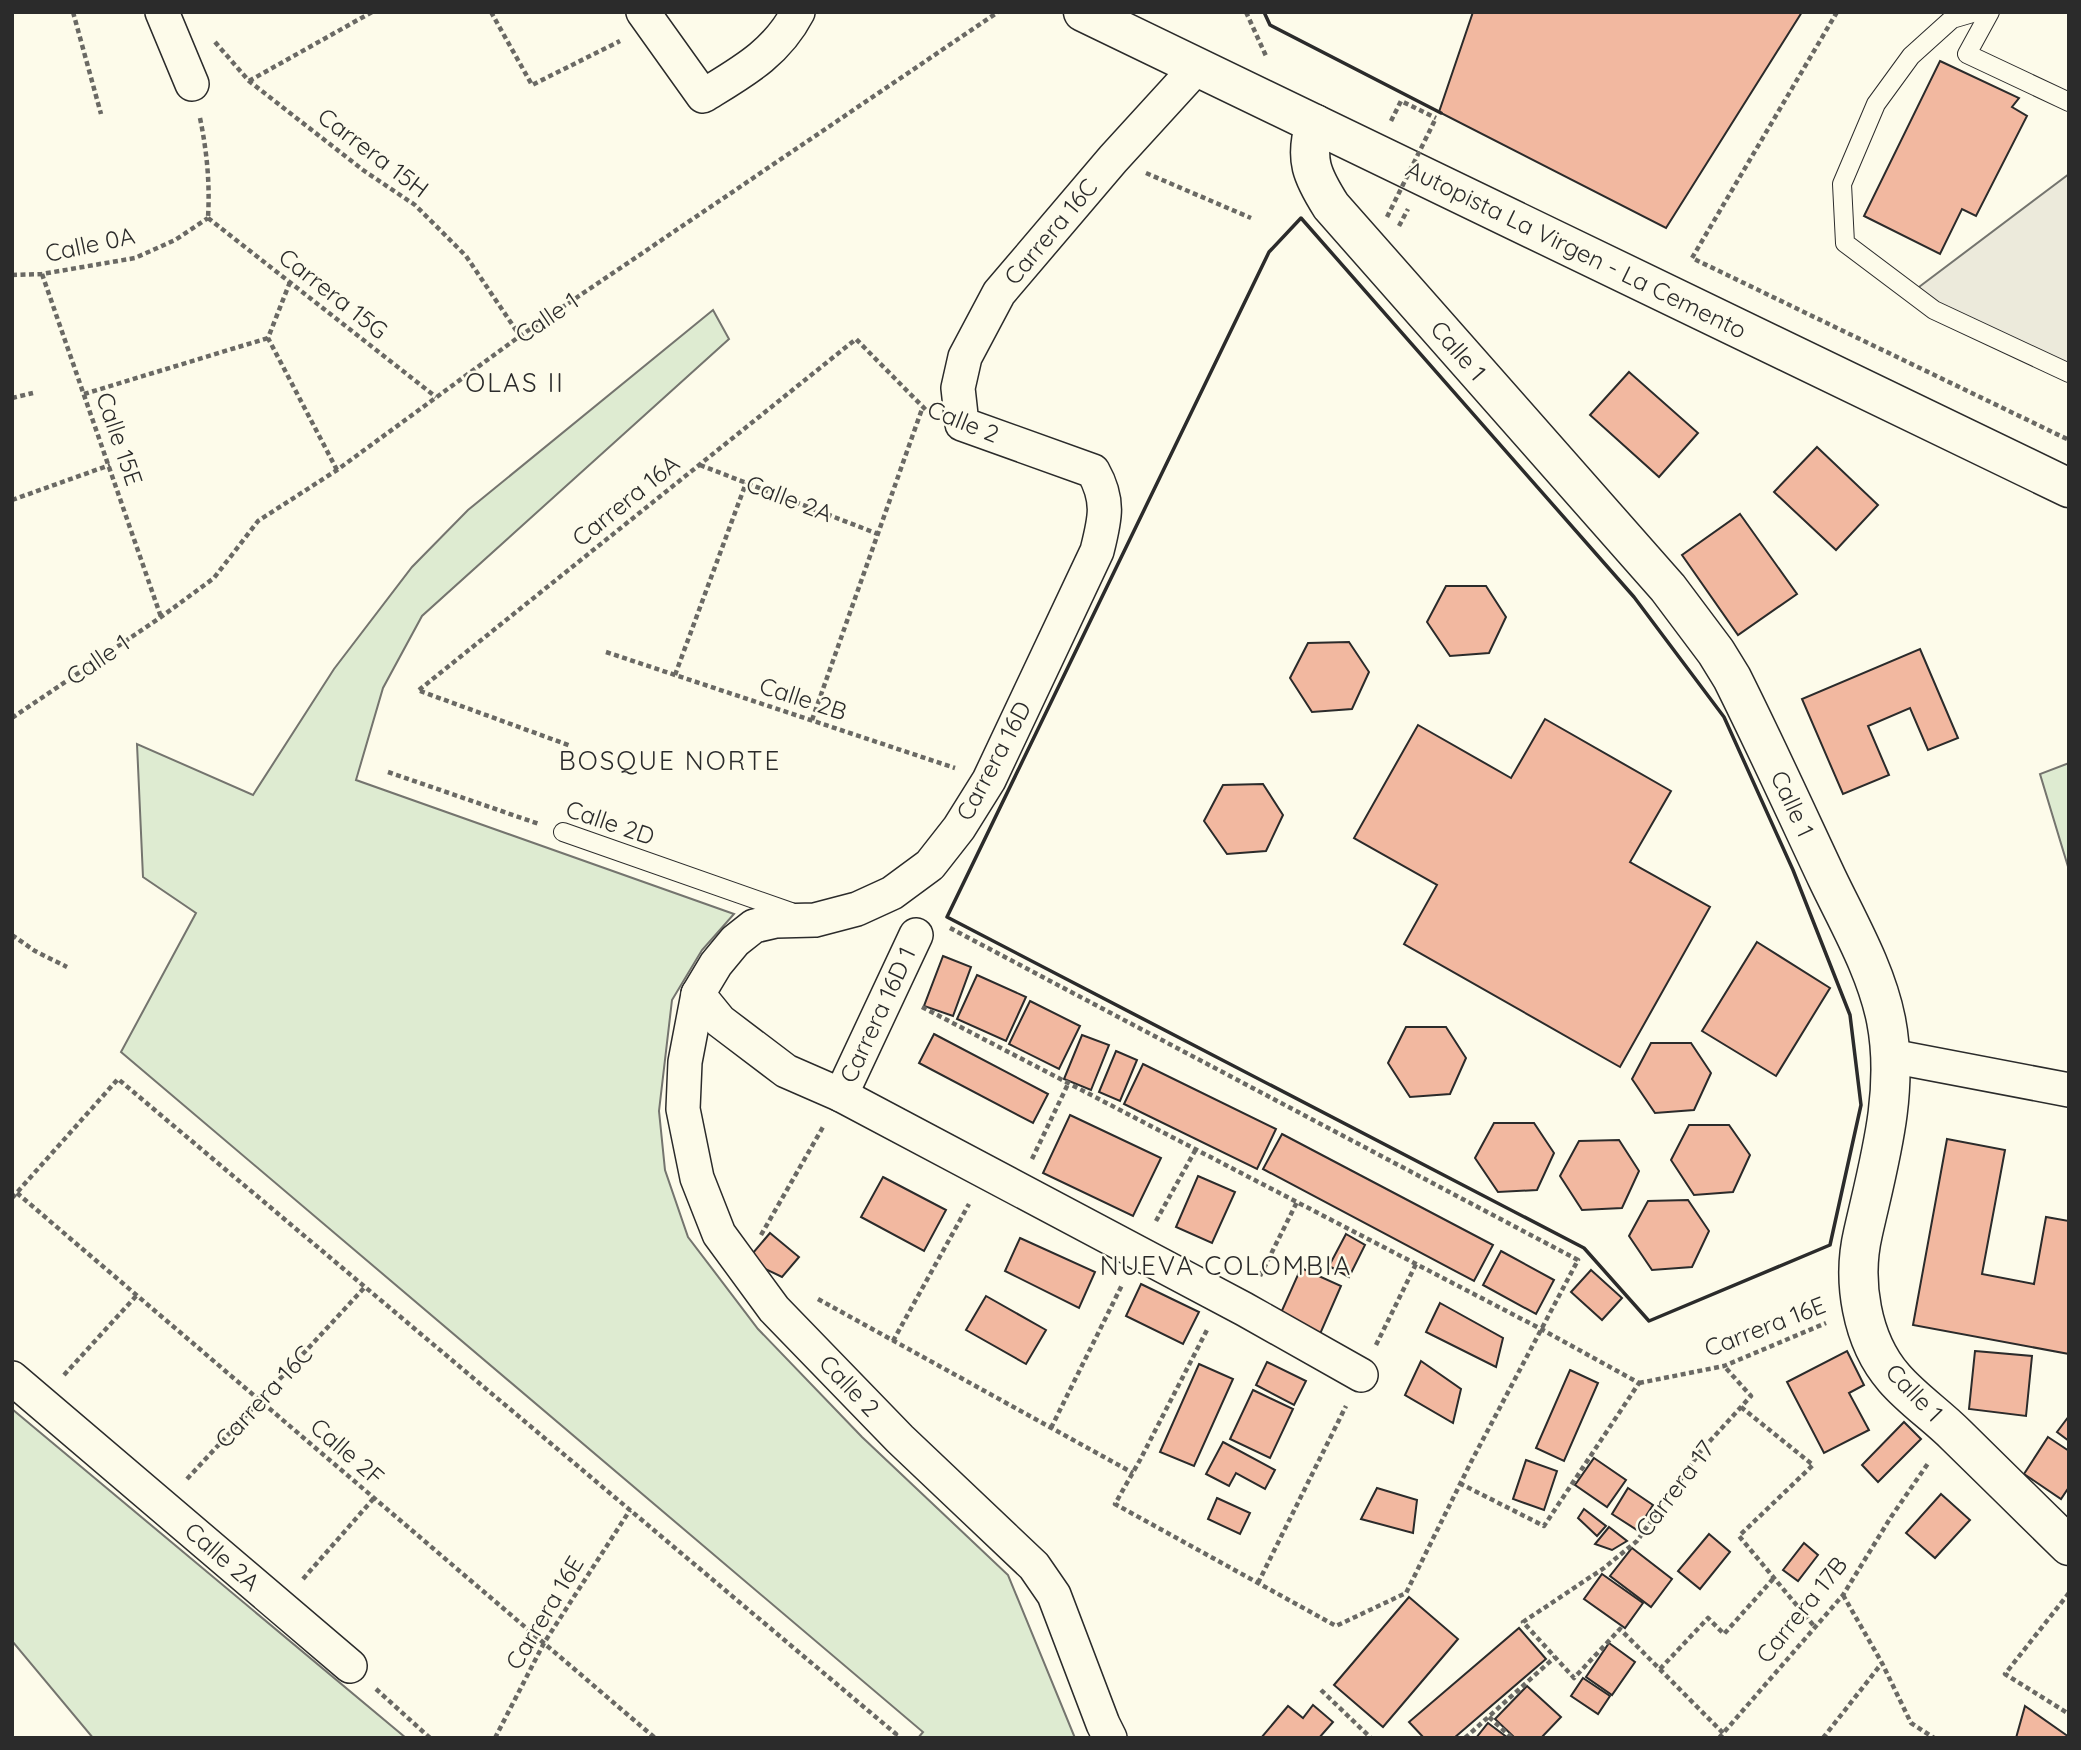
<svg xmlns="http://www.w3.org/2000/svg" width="2081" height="1750" font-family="Quicksand,sans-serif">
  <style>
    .green { fill: #deebd1; stroke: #74746e; stroke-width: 2 }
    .parking { fill: #eceadb; stroke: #74746e; stroke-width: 2 }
    .building { fill: #f2b8a0; stroke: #2b2b2b; stroke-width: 2 }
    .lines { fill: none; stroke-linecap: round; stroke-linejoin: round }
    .lane-casing { stroke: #2b2b2b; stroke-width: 20 }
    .street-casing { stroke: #2b2b2b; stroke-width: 36 }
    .secondary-casing { stroke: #2b2b2b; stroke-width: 41 }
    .primary-casing { stroke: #2b2b2b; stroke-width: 41 }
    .path { stroke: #6a6964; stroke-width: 4.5; stroke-dasharray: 5 3.5; stroke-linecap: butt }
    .lane { stroke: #fdfbea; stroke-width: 18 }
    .street { stroke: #fdfbea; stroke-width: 33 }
    .secondary { stroke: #fdfbea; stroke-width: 38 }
    .primary { stroke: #fdfbea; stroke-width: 38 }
    .path-bridge { stroke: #6a6964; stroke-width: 4.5; stroke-dasharray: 5 3.5; stroke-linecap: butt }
    .wall { stroke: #2b2b2b; stroke-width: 3.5 }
    .labels { text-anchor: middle; stroke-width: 5; stroke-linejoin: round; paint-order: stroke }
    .street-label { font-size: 24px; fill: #2b2b2b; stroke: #fdfbea }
    .neighbourhood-label { font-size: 26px; letter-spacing: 2px; fill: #2b2b2b; stroke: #fdfbea }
  </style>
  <rect width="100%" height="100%" fill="#fdfbea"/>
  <g class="green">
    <path d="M713 310 729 339 422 616 383 688 356 780 734 914 702 950 672 1000 659 1111 665 1170 688 1237 758 1329 862 1437 1008 1575 1075 1738H918L923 1732 121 1052 196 913 143 877 137 744 253 795 334 669 412 567 468 510Z"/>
    <path d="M2069 763V870L2040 774Z"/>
    <path d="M12 1409 406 1738H93L12 1641Z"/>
  </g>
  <path class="parking" d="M2069 174V373L1911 293Z"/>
  <g class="building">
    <path d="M1473 12H1802L1666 228 1439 112Z"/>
    <path d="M1940 61 2019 98 2012 107 2027 116 1976 216 1962 209 1940 254 1864 216Z"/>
    <path d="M1629 372 1698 433 1659 477 1590 415Z"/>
    <path d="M1817 447 1878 505 1836 550 1774 492Z"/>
    <path d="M1740 514 1797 594 1738 635 1682 555Z"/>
    <path d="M1446 586H1486L1506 617 1489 653 1450 656 1427 622Z"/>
    <path d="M1349 642 1369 672 1352 709 1312 712 1290 678 1308 643Z"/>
    <path d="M1920 649 1958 738 1928 750 1910 708 1868 726 1889 775 1843 794 1802 699Z"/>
    <path d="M1545 719 1671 791 1630 862 1710 907 1620 1067 1404 944 1437 885 1354 838 1418 725 1511 778Z"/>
    <path d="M1263 784 1283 815 1266 851 1227 854 1204 821 1223 785Z"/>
    <path d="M1757 942 1830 988 1776 1076 1702 1031Z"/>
    <path d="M943 956 971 967 953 1016 924 1006Z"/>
    <path d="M977 975 1026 997 1006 1041 957 1019Z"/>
    <path d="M1030 1001 1080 1026 1059 1069 1009 1044Z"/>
    <path d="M1406 1027H1446L1466 1058 1450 1094 1410 1097 1388 1063Z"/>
    <path d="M934 1034 1048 1094 1033 1123 919 1063Z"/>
    <path d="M1082 1035 1109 1045 1091 1090 1064 1079Z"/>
    <path d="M1651 1043H1691L1711 1073 1694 1110 1655 1113 1632 1079Z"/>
    <path d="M1116 1051 1137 1060 1120 1101 1099 1092Z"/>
    <path d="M1143 1064 1276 1129 1257 1169 1124 1104Z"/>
    <path d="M1070 1115 1161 1158 1133 1216 1043 1173Z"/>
    <path d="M1494 1123H1534L1554 1153 1537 1190 1498 1192 1475 1158Z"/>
    <path d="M1689 1125H1729L1750 1155 1733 1192 1694 1195 1671 1160Z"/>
    <path d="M1282 1134 1493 1245 1474 1281 1263 1169Z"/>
    <path d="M1947 1139 2005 1150 1982 1274 2034 1284 2046 1217 2069 1221V1354L1913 1325Z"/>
    <path d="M1619 1140 1639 1171 1622 1208 1582 1210 1560 1176 1579 1141Z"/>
    <path d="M1198 1176 1235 1192 1212 1243 1176 1227Z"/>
    <path d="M883 1177 946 1210 924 1251 861 1217Z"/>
    <path d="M1688 1200 1709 1231 1692 1267 1652 1270 1629 1236 1648 1201Z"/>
    <path d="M770 1233 799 1257 782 1277 747 1260Z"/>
    <path d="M1346 1234 1365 1245 1349 1277 1329 1266Z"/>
    <path d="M1020 1238 1095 1272 1079 1308 1005 1271Z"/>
    <path d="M1501 1251 1554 1280 1536 1314 1483 1285Z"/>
    <path d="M1301 1268 1341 1286 1320 1334 1280 1315Z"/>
    <path d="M1591 1270 1622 1298 1602 1320 1571 1292Z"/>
    <path d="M1141 1284 1199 1312 1183 1344 1126 1316Z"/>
    <path d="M986 1296 1046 1330 1026 1364 966 1330Z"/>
    <path d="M1440 1303 1503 1338 1496 1367 1426 1332Z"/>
    <path d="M1847 1351 1864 1385 1849 1393 1869 1430 1824 1453 1787 1382Z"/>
    <path d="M1975 1351 2032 1356 2026 1416 1969 1409Z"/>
    <path d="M1421 1361 1461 1389 1453 1423 1405 1395Z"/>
    <path d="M1267 1362 1306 1381 1294 1405 1256 1385Z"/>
    <path d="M1199 1364 1233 1379 1194 1466 1160 1452Z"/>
    <path d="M1570 1370 1598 1383 1564 1461 1536 1448Z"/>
    <path d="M1253 1390 1293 1409 1270 1458 1230 1439Z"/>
    <path d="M2069 1416V1441L2057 1432Z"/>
    <path d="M1904 1422 1921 1439 1878 1482 1862 1465Z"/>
    <path d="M2048 1437 2069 1451V1487L2061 1499 2024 1474Z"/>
    <path d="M1223 1442 1275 1470 1265 1489 1236 1473 1229 1486 1206 1474Z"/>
    <path d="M1594 1458 1626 1480 1607 1507 1575 1485Z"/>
    <path d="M1526 1460 1557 1471 1544 1510 1513 1499Z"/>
    <path d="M1377 1488 1417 1500 1413 1533 1361 1519Z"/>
    <path d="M1628 1488 1653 1505 1637 1530 1612 1514Z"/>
    <path d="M1941 1494 1970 1520 1935 1558 1906 1533Z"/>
    <path d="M1217 1498 1250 1513 1240 1534 1208 1519Z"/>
    <path d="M1584 1509 1606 1526 1597 1536 1578 1518Z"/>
    <path d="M1609 1527 1627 1541 1612 1550 1595 1544Z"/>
    <path d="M1709 1534 1730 1552 1700 1589 1678 1571Z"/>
    <path d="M1804 1543 1818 1555 1798 1581 1783 1570Z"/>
    <path d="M1632 1548 1672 1579 1651 1607 1610 1576Z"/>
    <path d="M1602 1574 1643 1603 1625 1628 1584 1599Z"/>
    <path d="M1409 1597 1458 1639 1383 1727 1334 1685Z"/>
    <path d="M1519 1628 1546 1659 1454 1738H1424L1409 1722Z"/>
    <path d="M1609 1643 1635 1662 1612 1695 1586 1677Z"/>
    <path d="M1583 1678 1610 1696 1598 1714 1571 1696Z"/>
    <path d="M1527 1686 1561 1717 1541 1738H1515L1495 1719Z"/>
    <path d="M1313 1705 1333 1722 1319 1738H1261L1288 1706 1303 1718Z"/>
    <path d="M2025 1706 2069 1737V1738H2016Z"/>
    <path d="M1488 1723 1508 1738H1476Z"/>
  </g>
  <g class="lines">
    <defs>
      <g id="lane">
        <path d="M1976 12 1952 19 1911 56 1876 104 1842 184 1845 243 1934 310 2069 373"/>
        <path d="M1990 12 1967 54 2069 102"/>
        <path d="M563 832 791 912"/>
      </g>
      <g id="street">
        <path d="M162 12 192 84"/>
        <path d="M643 12 703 96C742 72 776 54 798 12"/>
        <path d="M698 994 720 1021 786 1071 841 1095 1244 1309 1361 1375"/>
        <path d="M1891 1056 2069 1090"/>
        <path d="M841 1095 916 935"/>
        <path d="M12 1378 350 1666"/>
        <path d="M1110 1738 1103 1724 1054 1595 1034 1566 900 1439 774 1309 719 1234 697 1178 683 1109 685 1062 698 994 716 964 735 941 754 926 776 921 815 920 857 909 892 893 930 865 959 828 989 780 1097 551C1105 519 1110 501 1093 471L962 424 958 388 965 357 999 293 1113 159 1197 67"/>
      </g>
      <path id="secondary" d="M1315 124C1304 159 1312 176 1331 206L1668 588 1716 652 1732 678C1765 744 1796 812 1827 878 1849 924 1876 970 1886 1020 1900 1092 1879 1162 1863 1233 1852 1280 1861 1340 1894 1378 1912 1399 1936 1415 1956 1435 1994 1472 2031 1509 2069 1546"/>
      <path id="primary" d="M1083 12 2069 488"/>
    </defs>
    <use href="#lane" class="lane-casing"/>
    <use href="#street" class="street-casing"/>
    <use href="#secondary" class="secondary-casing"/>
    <use href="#primary" class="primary-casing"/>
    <g class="path">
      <path d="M73 12 101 114"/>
      <path d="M491 12 532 85 620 41"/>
      <path d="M1246 12 1266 56"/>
      <path d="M1837 12 1692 258 2069 440"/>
      <path d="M215 42 249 81 363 170 415 205 466 256 520 336"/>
      <path d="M249 81 372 12"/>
      <path d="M200 118C207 152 210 183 208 218"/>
      <path d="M1391 121 1401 101 1436 118"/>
      <path d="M1146 173 1251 218"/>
      <path d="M208 218 436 397"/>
      <path d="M1399 226 1408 209"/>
      <path d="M42 274 161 617"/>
      <path d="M12 275 42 274 135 258 175 240 208 218"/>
      <path d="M290 282 268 338 337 470"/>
      <path d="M84 394 268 338"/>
      <path d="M12 398 33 393"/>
      <path d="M700 465 878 534"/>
      <path d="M12 500 110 465"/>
      <path d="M606 652 955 768"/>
      <path d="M675 675 746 483"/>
      <path d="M419 690 856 339 926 410"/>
      <path d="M420 691 571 746"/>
      <path d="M12 718 161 617 214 578 258 521 337 470 520 336 998 12"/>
      <path d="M812 720 922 409"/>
      <path d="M388 772 539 824"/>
      <path d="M950 928 1578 1260 1471 1462 1406 1593 1336 1626 1115 1504 1140 1460 1207 1330"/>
      <path d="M12 935 35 951 67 967"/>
      <path d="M922 1007 1541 1329 1639 1383 1544 1526 1461 1484"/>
      <path d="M1032 1159 1068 1084"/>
      <path d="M17 1193 655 1738"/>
      <path d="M12 1198 118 1079 896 1734 892 1738"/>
      <path d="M1156 1221 1196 1149"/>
      <path d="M761 1235 823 1127"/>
      <path d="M1260 1276 1297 1202"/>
      <path d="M818 1299 1133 1473"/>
      <path d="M893 1341 969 1204"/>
      <path d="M1376 1345 1416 1264"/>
      <path d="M64 1375 137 1295"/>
      <path d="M1639 1383 1724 1366 1826 1323"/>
      <path d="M1741 1407 1813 1465 1739 1536 1814 1626"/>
      <path d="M1051 1428 1122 1285"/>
      <path d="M187 1479 365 1287"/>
      <path d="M303 1579 374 1498"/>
      <path d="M1258 1583 1346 1406"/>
      <path d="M2069 1593 2005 1674 2069 1714"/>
      <path d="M1843 1595 1882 1663 1911 1723 1934 1738"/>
      <path d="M1660 1669 1708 1618 1724 1634 1773 1579"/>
      <path d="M376 1689 430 1738"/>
      <path d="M1321 1690 1371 1738"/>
      <path d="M1489 1717 1512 1738"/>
      <path d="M1723 1733 1620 1629 1574 1678 1523 1622 1604 1568 1637 1541 1700 1452 1751 1396 1724 1366"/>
      <path d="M495 1738 544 1643 630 1510"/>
      <path d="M1465 1738 1555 1657"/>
      <path d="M1719 1738 1843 1595 1891 1517 1929 1462"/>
      <path d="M1823 1738 1882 1663"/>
    </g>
    <use href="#lane" class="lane"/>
    <use href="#street" class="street"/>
    <use href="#secondary" class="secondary"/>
    <use href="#primary" class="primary"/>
    <path class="path-bridge" d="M1387 217 1436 118"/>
    <g class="wall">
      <path d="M1264 12 1270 25 1441 113"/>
      <path d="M1301 218 1634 597 1724 717 1793 870 1850 1015 1861 1105 1830 1245 1649 1321 1584 1248 947 917 1269 252Z"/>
    </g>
  </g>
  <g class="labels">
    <g class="street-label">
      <text transform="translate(373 153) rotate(37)" y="8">Carrera 15H</text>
      <text transform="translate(1051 232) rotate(-50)" y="8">Carrera 16C</text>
      <text transform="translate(90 245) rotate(-12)" y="8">Calle 0A</text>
      <text transform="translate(1576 250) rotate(26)" y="8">Autopista La Virgen - La Cemento</text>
      <text transform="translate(333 294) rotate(38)" y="8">Carrera 15G</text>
      <text transform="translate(547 318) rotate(-34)" y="8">Calle 1</text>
      <text transform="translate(1458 351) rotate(49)" y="8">Calle 1</text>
      <text transform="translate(963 422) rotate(22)" y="8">Calle 2</text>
      <text transform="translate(119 439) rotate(71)" y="8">Calle 15E</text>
      <text transform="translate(789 499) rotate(21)" y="8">Calle 2A</text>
      <text transform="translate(626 501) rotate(-39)" y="8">Carrera 16A</text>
      <text transform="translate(98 660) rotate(-34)" y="8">Calle 1</text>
      <text transform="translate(803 699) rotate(18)" y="8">Calle 2B</text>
      <text transform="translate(994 761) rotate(-62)" y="8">Carrera 16D</text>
      <text transform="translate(1792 804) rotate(65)" y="8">Calle 1</text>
      <text transform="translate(610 823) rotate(19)" y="8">Calle 2D</text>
      <text transform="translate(878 1015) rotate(-65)" y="8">Carrera 16D 1</text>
      <text transform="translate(1765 1327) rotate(-21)" y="8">Carrera 16E</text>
      <text transform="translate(849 1386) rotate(46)" y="8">Calle 2</text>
      <text transform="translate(1914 1393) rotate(46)" y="8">Calle 1</text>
      <text transform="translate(264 1397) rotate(-47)" y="8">Carrera 16C</text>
      <text transform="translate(347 1452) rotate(41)" y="8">Calle 2F</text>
      <text transform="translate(1675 1489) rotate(-53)" y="8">Carrera 17</text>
      <text transform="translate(222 1557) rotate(41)" y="8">Calle 2A</text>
      <text transform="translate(1802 1610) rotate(-51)" y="8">Carrera 17B</text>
      <text transform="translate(545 1613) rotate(-59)" y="8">Carrera 16E</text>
    </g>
    <g class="neighbourhood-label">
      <text x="515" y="392">OLAS II</text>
      <text x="670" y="770">BOSQUE NORTE</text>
      <text x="1226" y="1275">NUEVA COLOMBIA</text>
    </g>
  </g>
  <rect width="2081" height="1750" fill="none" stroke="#2b2b2b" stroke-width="28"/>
</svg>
